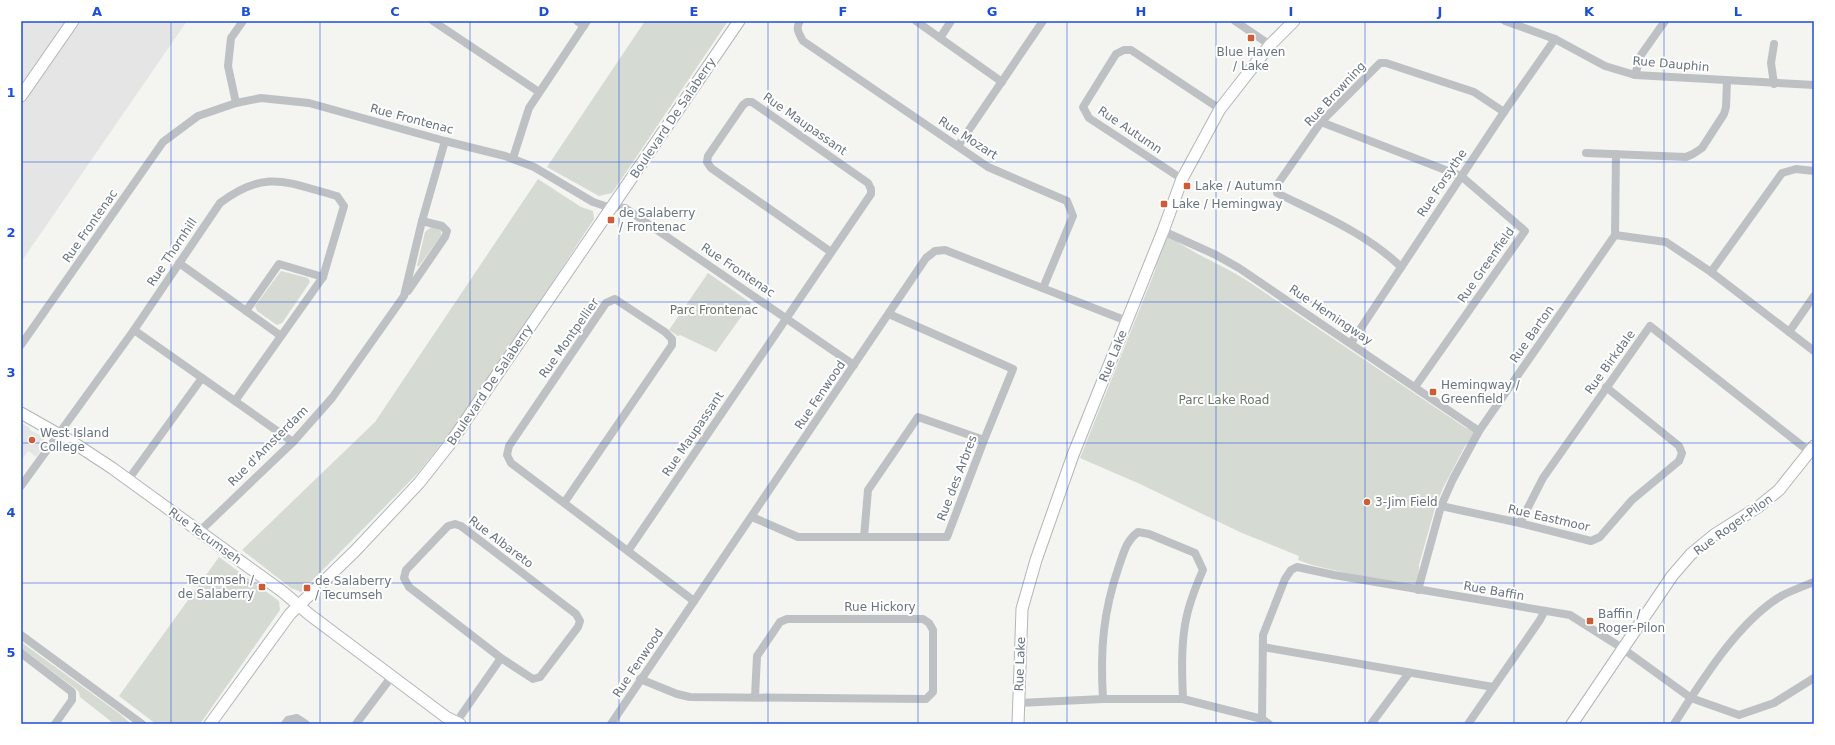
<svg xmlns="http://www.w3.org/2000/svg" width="1835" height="745" font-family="'DejaVu Sans',sans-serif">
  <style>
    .built { fill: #e4e5e4 }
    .green { fill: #d5dad2 }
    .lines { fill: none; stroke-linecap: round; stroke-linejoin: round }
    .secondary-casing { stroke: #b2b6ba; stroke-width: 13 }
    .street { stroke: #bec1c4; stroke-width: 8 }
    .secondary { stroke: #fff; stroke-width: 11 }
    .grid { fill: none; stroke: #1d4ed8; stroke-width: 1; stroke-opacity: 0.55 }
    .poi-dot { fill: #cd5c38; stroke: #fff; stroke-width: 1.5 }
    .labels { text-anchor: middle; stroke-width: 4; stroke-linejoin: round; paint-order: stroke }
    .poi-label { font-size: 12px; fill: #67737e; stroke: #fff; text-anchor: start }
    .street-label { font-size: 12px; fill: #67737e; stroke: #fff }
    .park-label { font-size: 12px; fill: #687665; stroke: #fff }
    .neatline { fill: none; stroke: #1d4ed8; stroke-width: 1.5 }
    .grid-label { font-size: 13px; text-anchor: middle; font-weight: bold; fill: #1d4ed8 }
  </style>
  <rect width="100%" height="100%" fill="#f4f4f1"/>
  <g class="built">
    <path d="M21 21H187L21 262Z"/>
    <path d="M21 423 30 428V430L42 436 45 444 36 457 28 451 21 461Z"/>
  </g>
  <g class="green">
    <path d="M645 21H728L612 193 599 196 547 167Z"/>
    <path d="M538 179 581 207 593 211 594 219 539 303 449 434 418 473 301 592 291 588 242 550 375 422Z"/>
    <path d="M431 227 441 230V236L419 266H417L425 232Z"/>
    <path d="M1163 231C1187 252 1222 264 1249 282L1466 428 1479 431 1465 446 1443 488 1435 508 1419 565 1418 590 1312 565 1298 560 1299 556 1242 533 1140 484 1080 458 1155 271Z"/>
    <path d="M281 271 308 278 310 282 282 323 277 325 257 311 255 306Z"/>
    <path d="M708 273 751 303 716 352 680 335 678 336 669 330Z"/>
    <path d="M219 557 279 601 280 610 200 724H156L119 696Z"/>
    <path d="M21 642 120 714 131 724H112L113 723 80 697 79 692 76 689 21 648Z"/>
  </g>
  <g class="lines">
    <defs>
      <g id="secondary">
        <path d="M21 96 73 21"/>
        <path d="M21 413 74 443 112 468 283 592 310 615 446 717 460 724"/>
        <path d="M210 724 290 614 355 551 419 483 449 445 739 21"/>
        <path d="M1018 724 1022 609 1036 560 1073 455 1163 231 1182 179 1220 109 1270 45 1294 21"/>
        <path d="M1572 724 1672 576 1691 554 1714 535 1758 507 1779 490 1814 446"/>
      </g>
    </defs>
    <use href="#secondary" class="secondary-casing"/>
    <g class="street">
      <path d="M433 21 539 92"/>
      <path d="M577 21 584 26"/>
      <path d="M800 21C795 28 799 34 803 41L988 167 1067 201 1073 216 1043 288"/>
      <path d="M916 21 1002 82"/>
      <path d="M1235 21 1270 45"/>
      <path d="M1505 21 1555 39 1605 66 1635 75 1814 85"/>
      <path d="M940 38 951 21"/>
      <path d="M1635 75 1641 55 1665 21"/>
      <path d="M1774 84 1771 63 1774 44"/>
      <path d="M236 103 228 66 231 38 243 21"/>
      <path d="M1321 122 1461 176 1525 231 1415 387"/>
      <path d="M958 146 1043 21"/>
      <path d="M1586 153 1686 157 1693 154 1702 148 1724 114 1726 107 1727 81"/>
      <path d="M513 158 529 108 587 21"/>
      <path d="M1182 179 1089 118 1083 107 1116 54 1124 50H1131L1220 109"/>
      <path d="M1163 231 1216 255 1239 268 1479 431"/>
      <path d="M1615 235 1666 242 1711 272 1814 351"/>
      <path d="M179 263 281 336"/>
      <path d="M1401 267C1366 233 1319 214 1277 193V185L1321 122 1380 63H1386L1474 92 1504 112"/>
      <path d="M1711 272 1782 173 1796 169 1814 171"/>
      <path d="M408 291 445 237 447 231 442 226 422 221"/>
      <path d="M246 311 279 264 323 277"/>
      <path d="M134 330 293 442"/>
      <path d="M1789 332 1814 296"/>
      <path d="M1351 343 1504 112 1555 39"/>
      <path d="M21 345 163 142 198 116 236 103 261 98 309 103 445 141 505 156 534 167 593 202 605 206 625 208 854 365"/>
      <path d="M128 480 202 378"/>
      <path d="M21 486 134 330 220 203C266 168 288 183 337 196L344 206 323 277 235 401"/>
      <path d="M564 503 672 345V339L665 332 615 299 606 303 509 446 507 455 511 463 694 601"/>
      <path d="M1441 506 1520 523 1591 541 1600 537 1632 500 1679 461 1682 453 1679 446 1606 387"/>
      <path d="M752 517 798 537H947L984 440 1013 369 889 314"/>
      <path d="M1520 523 1543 478 1650 326 1810 452"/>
      <path d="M455 524 461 526 576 614 580 621 578 627 540 677 533 679 501 658 409 587 404 578 406 570 448 526Z"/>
      <path d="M200 531 293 442 332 398 404 296 422 221 445 141"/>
      <path d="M864 537 868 490 918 417 984 440"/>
      <path d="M628 551 871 194V189L868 183 752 102H747L743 105 708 156 707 162 711 168 831 252"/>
      <path d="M1418 590 1441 506 1453 479 1479 431 1615 235 1616 154"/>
      <path d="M21 635 142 724"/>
      <path d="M1263 647 1493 687"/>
      <path d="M21 653 72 692V700L55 724"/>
      <path d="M640 679 677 694 690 697 926 699 933 692V630L929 623 923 619H787L780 622 757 656 755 697"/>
      <path d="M1103 699C1100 650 1103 612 1119 566 1124 552 1126 541 1138 532L1149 534 1195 553 1203 570C1195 588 1188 606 1185 625 1181 649 1182 675 1183 699"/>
      <path d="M1019 703 1103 699H1183L1262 719 1269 724"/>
      <path d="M1262 719 1263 635 1285 579 1291 570 1297 567 1334 575 1570 615 1622 648 1691 698 1739 715 1774 703 1814 678"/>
      <path d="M285 724 288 720 297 718 306 724"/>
      <path d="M356 724 392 676"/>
      <path d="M455 724 501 658"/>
      <path d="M611 724 926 258 935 251 945 250 1127 321"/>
      <path d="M1371 724 1409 673"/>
      <path d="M1468 724 1540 620 1544 612"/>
      <path d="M1674 724C1701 682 1739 620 1783 595 1793 590 1804 586 1814 582"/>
    </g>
    <use href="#secondary" class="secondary"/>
  </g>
  <path class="grid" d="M171 21V724M320 21V724M470 21V724M619 21V724M768 21V724M918 21V724M1067 21V724M1216 21V724M1365 21V724M1514 21V724M1664 21V724M21 162H1814M21 302H1814M21 443H1814M21 583H1814"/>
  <g class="poi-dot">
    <rect x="1247" y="34" width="8" height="8" rx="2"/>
    <rect x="1183" y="182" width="8" height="8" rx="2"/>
    <rect x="1160" y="200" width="8" height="8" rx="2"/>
    <rect x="607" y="216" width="8" height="8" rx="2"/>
    <rect x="1429" y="388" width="8" height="8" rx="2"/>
    <circle cx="32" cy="440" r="4"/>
    <circle cx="1367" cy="502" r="4"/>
    <rect x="258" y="583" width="8" height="8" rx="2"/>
    <rect x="303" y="584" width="8" height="8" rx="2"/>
    <rect x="1586" y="617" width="8" height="8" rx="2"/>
  </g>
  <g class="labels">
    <g class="poi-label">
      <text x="1251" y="56" text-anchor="middle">Blue Haven<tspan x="1251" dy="14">/ Lake</tspan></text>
      <text x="1195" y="190">Lake / Autumn</text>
      <text x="1172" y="208">Lake / Hemingway</text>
      <text x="619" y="217">de Salaberry<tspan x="619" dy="14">/ Frontenac</tspan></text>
      <text x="1441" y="389">Hemingway /<tspan x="1441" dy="14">Greenfield</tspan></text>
      <text x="40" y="437">West Island<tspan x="40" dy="14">College</tspan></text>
      <text x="1375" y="506">3-Jim Field</text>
      <text x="254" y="584" text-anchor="end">Tecumseh /<tspan x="254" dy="14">de Salaberry</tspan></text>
      <text x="315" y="585">de Salaberry<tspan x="315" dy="14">/ Tecumseh</tspan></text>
      <text x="1598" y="618">Baffin /<tspan x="1598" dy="14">Roger-Pilon</tspan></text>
    </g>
    <g class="street-label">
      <text transform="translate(1671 64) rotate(5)" y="4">Rue Dauphin</text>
      <text transform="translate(1335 94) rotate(-47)" y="4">Rue Browning</text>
      <text transform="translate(673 118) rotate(-56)" y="4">Boulevard De Salaberry</text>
      <text transform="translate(412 119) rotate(15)" y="4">Rue Frontenac</text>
      <text transform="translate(805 124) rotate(35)" y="4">Rue Maupassant</text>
      <text transform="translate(1130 130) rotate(34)" y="4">Rue Autumn</text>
      <text transform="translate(968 138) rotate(33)" y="4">Rue Mozart</text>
      <text transform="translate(1442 183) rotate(-56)" y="4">Rue Forsythe</text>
      <text transform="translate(90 226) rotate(-55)" y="4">Rue Frontenac</text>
      <text transform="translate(172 252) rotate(-56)" y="4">Rue Thornhill</text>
      <text transform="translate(1486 265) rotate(-55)" y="4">Rue Greenfield</text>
      <text transform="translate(738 270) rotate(34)" y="4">Rue Frontenac</text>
      <text transform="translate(1331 315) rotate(34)" y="4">Rue Hemingway</text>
      <text transform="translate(1532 334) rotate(-55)" y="4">Rue Barton</text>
      <text transform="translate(569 338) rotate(-55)" y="4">Rue Montpellier</text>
      <text transform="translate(1113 356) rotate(-68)" y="4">Rue Lake</text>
      <text transform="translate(1610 362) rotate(-54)" y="4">Rue Birkdale</text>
      <text transform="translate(490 385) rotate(-56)" y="4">Boulevard De Salaberry</text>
      <text transform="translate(820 395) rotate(-56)" y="4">Rue Fenwood</text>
      <text transform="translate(693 434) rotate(-56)" y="4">Rue Maupassant</text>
      <text transform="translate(268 446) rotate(-45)" y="4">Rue d'Amsterdam</text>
      <text transform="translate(957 478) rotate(-69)" y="4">Rue des Arbres</text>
      <text transform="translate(1549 518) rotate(13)" y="4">Rue Eastmoor</text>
      <text transform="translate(1733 525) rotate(-36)" y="4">Rue Roger-Pilon</text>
      <text transform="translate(205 536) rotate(36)" y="4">Rue Tecumseh</text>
      <text transform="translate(501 542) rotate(37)" y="4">Rue Albareto</text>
      <text transform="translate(1494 591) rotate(10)" y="4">Rue Baffin</text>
      <text x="880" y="611">Rue Hickory</text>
      <text transform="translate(638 663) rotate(-56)" y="4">Rue Fenwood</text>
      <text transform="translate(1020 664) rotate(-88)" y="4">Rue Lake</text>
    </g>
    <g class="park-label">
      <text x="714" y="314">Parc Frontenac</text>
      <text x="1224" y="404">Parc Lake Road</text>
    </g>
  </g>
  <rect width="1835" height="745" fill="none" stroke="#ffffff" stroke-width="44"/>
  <rect x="22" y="22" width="1791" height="701" class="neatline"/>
  <g class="grid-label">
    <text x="97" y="16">A</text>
    <text x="246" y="16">B</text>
    <text x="395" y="16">C</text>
    <text x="544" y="16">D</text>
    <text x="694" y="16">E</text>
    <text x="843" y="16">F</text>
    <text x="992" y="16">G</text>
    <text x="1141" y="16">H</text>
    <text x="1291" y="16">I</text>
    <text x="1440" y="16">J</text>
    <text x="1589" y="16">K</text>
    <text x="1738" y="16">L</text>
    <text x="11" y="97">1</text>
    <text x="11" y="237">2</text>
    <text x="11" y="377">3</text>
    <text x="11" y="517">4</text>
    <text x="11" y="657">5</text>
  </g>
</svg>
